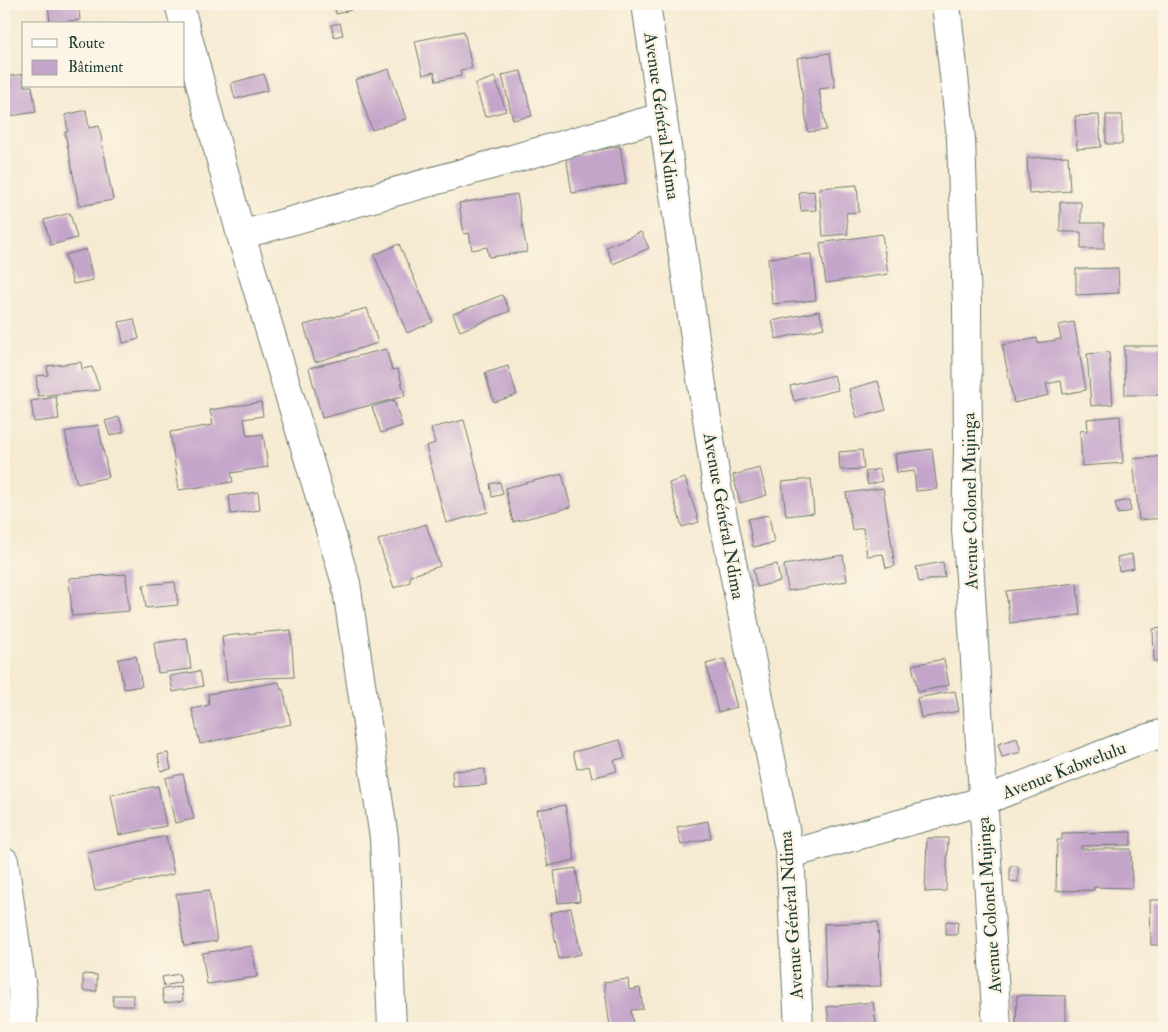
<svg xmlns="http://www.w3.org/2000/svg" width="1168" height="1032" font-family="'IM FELL Double Pica',serif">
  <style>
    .building { fill: #c4a5ca }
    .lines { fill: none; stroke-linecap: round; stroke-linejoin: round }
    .minor-casing { stroke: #6a7a6b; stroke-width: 30 }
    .minor { stroke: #fff; stroke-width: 28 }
    .labels { text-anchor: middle; stroke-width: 5; stroke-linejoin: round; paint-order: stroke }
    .street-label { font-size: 18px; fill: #1f3d34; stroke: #fcf5e5 }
  </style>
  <rect width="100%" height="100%" fill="#fcf5e5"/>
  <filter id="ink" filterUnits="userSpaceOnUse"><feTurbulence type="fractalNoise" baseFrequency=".02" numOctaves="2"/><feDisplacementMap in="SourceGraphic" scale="10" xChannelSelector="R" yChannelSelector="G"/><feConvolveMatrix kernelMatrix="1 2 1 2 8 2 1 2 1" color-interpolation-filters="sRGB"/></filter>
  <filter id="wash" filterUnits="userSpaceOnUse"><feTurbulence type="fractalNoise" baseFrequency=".0096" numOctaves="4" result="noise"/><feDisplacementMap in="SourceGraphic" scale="20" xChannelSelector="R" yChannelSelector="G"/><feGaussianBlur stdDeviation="1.12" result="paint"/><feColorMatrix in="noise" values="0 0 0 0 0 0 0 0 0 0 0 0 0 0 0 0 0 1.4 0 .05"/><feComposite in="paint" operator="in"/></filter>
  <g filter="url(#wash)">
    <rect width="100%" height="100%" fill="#f6ead2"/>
    <g id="blocks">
      <g class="building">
        <path d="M48 4H78L80 20 50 23Z"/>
        <path d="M334 4H349L351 10 336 14Z"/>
        <path d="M340 23 343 35 334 37 331 25Z"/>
        <path d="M464 31 472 68 460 70 461 76 436 81 434 72 423 75 415 41Z"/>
        <path d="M830 53 835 87 819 89 826 130 808 132 797 58Z"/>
        <path d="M389 69 406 119 372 130 355 80Z"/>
        <path d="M521 71 532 116 513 120 502 75Z"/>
        <path d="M24 74V86H32L36 112 4 117V77Z"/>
        <path d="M264 74 268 90 235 99 231 83Z"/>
        <path d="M495 77 506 111 485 117 475 84Z"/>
        <path d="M86 110 89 128 99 126 113 200 79 206 65 132 68 131 65 115Z"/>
        <path d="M1099 115 1101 147 1077 149 1075 116Z"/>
        <rect x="1106" y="115" width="16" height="29"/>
        <path d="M620 146 626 184 572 193 566 156Z"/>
        <path d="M1068 156 1070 191 1029 194 1027 158Z"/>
        <path d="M857 185 859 212 846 213 848 234 823 236 819 188Z"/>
        <path d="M814 191 816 210 801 211 799 192Z"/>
        <path d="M517 194 527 252 489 257 487 247 472 250 469 233 464 234 459 203Z"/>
        <path d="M1060 202H1081V223H1104V249H1081V232H1060Z"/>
        <path d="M70 213 77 238 51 245 44 220Z"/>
        <path d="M641 232 649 248 613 264 606 247Z"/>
        <path d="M882 234 888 274 826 283 820 243Z"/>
        <path d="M399 244 433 322 407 333 374 255Z"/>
        <path d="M86 249 93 280 73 284 65 255Z"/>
        <path d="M811 254 816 300 772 304 768 258Z"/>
        <path d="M1118 268 1119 293 1076 295V269Z"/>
        <path d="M502 295 510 311 460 331 453 314Z"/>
        <path d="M367 308 378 343 315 362 304 325Z"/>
        <path d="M819 311 824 328 776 339 772 321Z"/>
        <path d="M134 319 139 339 123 343 119 322Z"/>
        <path d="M1074 322 1086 390 1063 394 1061 381 1046 384 1049 395 1014 403 1002 345 1037 338 1038 343 1061 339 1058 325Z"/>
        <path d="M1124 346H1162V395H1125Z"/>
        <path d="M386 349 392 370 398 369 405 396 322 418 309 368Z"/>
        <path d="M1109 352 1113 404 1091 406 1087 354Z"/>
        <path d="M81 362 82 369 92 367 100 390 38 396 36 376 48 375 47 366Z"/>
        <path d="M508 366 517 395 494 402 485 373Z"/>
        <path d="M834 375 838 390 794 401 790 386Z"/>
        <path d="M878 381 886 410 857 418 849 389Z"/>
        <path d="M56 397 59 419 34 422 31 401Z"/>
        <path d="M394 400 402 426 381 433 372 407Z"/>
        <path d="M261 402 263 416 244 419 247 436 263 434 268 467 231 473 233 482 179 490 170 432 213 425 210 410Z"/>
        <path d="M1120 416 1123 463 1082 466 1080 431 1088 430 1087 419Z"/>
        <path d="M119 417 124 432 110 436 105 421Z"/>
        <path d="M464 420 488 512 446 523 426 446 435 443 431 428Z"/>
        <path d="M98 425 109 477 77 484 65 432Z"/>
        <path d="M932 449 937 489 916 491 914 471 897 473 895 454Z"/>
        <path d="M862 450 864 469 840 470 839 452Z"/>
        <path d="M1164 456V518L1139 520 1133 459Z"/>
        <path d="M760 468 767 495 740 503 733 475Z"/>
        <path d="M879 469 882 481 868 485 865 472Z"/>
        <path d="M562 474 571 507 513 522 505 488Z"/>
        <path d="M685 478 699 522 682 527 669 483Z"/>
        <path d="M811 479 814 513 786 516 782 482Z"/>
        <path d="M500 482 503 494 492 497 490 484Z"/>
        <path d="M883 488 895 566 886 568 883 554 867 556 863 528 852 530 846 493Z"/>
        <path d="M258 492 260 510 231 514 229 496Z"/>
        <path d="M1129 500 1131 511 1118 514 1115 503Z"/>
        <path d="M769 515 774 543 753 547 748 519Z"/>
        <path d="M426 524 440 566 410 576V582L394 588 378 540Z"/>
        <path d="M1132 554 1134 568 1119 571 1117 557Z"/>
        <path d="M843 555 847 581 788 591 784 565Z"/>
        <path d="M943 562 945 577 919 582 916 567Z"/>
        <path d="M777 564 780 581 757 587 753 569Z"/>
        <path d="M126 574 129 611 72 616 69 578Z"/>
        <path d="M175 582 178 605 146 608 143 585Z"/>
        <path d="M1077 583 1080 615 1010 623 1006 591Z"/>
        <path d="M1164 628V661H1154L1153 629Z"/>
        <path d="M291 630 294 677 261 678 227 682 222 636Z"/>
        <path d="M187 638 191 669 158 673 154 643Z"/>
        <path d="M136 656 142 686 124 689 118 659Z"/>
        <path d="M724 659 737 707 718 712 706 664Z"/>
        <path d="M944 659 949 685 918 692 912 665Z"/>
        <path d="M200 671 203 686 173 692 170 676Z"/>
        <path d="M279 682 281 690 283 689 291 724 200 744 192 709 209 705 208 694Z"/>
        <path d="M955 691 959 711 921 718 917 698Z"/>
        <path d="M1017 738 1021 752 1002 757 998 744Z"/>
        <path d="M620 740 625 758 614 760 617 771 592 778 589 766 577 769 573 752Z"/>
        <path d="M168 753 171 769 161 771 158 755Z"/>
        <path d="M485 769 486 785 453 787 452 771Z"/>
        <path d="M183 774 194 819 175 823 165 778Z"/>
        <path d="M158 786 166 826 119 835 111 795Z"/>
        <path d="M565 805 575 860 548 866 537 810Z"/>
        <path d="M708 821 711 838 681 845 677 827Z"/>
        <path d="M1131 832V845L1081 846V849H1131L1132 888 1094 887V890L1056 891 1057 840H1062V833Z"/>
        <path d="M166 836 174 874 95 891 87 853Z"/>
        <path d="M927 838H948L946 891 925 892Z"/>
        <path d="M1010 866H1018V882L1010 881Z"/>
        <path d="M576 868 580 901 558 903 554 871Z"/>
        <path d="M209 890 217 941 184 946 176 894Z"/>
        <path d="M1150 900H1164V945H1151Z"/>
        <path d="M571 908 581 954 559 959 550 913Z"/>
        <path d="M946 921 958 922 957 935H946Z"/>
        <path d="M878 922 881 986 826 988 824 924Z"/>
        <path d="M252 946 257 977 207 984 202 953Z"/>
        <path d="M83 974 97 975V991H83Z"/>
        <path d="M179 974 181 982 164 986 162 977Z"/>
        <path d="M628 979 629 990 640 988 643 1009 631 1010 633 1024 610 1027 604 982Z"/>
        <path d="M181 987 183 1001 164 1003 162 989Z"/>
        <rect x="113" y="995" width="20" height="11"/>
        <path d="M1017 995 1066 996V1028H1016Z"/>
        <path d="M873 1002 876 1024 841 1028H830L827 1007Z"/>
      </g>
    </g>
  </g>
  <g filter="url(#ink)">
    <use href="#blocks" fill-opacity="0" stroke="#6a7a6b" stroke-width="1"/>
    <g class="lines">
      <defs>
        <g id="minor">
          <path d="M179 4 241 235 346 583 384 838 392 1028"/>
          <path d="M646 4 717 487 790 854 799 1028"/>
          <path d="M946 4 961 139 967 305 968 447 966 531 970 577 997 1028"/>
          <path d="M241 235 662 117"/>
          <path d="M790 854 983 801 1132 743 1164 733"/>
          <path d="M4 861 22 989 23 1028"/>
        </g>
      </defs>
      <use href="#minor" class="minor-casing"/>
      <use href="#minor" class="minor"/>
    </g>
  </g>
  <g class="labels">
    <g class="street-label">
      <text transform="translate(662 116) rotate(82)" y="6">Avenue Général Ndima</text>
      <text transform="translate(970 501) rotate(-91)" y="6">Avenue Colonel Mujinga</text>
      <text transform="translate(724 516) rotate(80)" y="6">Avenue Général Ndima</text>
      <text transform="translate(1064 770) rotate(-21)" y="6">Avenue Kabwelulu</text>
      <text transform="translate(989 905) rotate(-94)" y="6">Avenue Colonel Mujinga</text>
      <text transform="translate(791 915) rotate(-94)" y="6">Avenue Général Ndima</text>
    </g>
  </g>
  <rect width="1168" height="1032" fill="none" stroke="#fcf5e5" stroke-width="20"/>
  <rect x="22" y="22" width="162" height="65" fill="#fcf5e5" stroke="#a4ab9e"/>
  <rect x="32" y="39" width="25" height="8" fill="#ffffff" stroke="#a4ab9e"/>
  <text x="68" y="48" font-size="15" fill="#1f3d34">Route</text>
  <rect x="32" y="60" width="25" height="15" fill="#c4a5ca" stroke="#a4ab9e"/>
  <text x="68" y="72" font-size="15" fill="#1f3d34">Bâtiment</text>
</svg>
